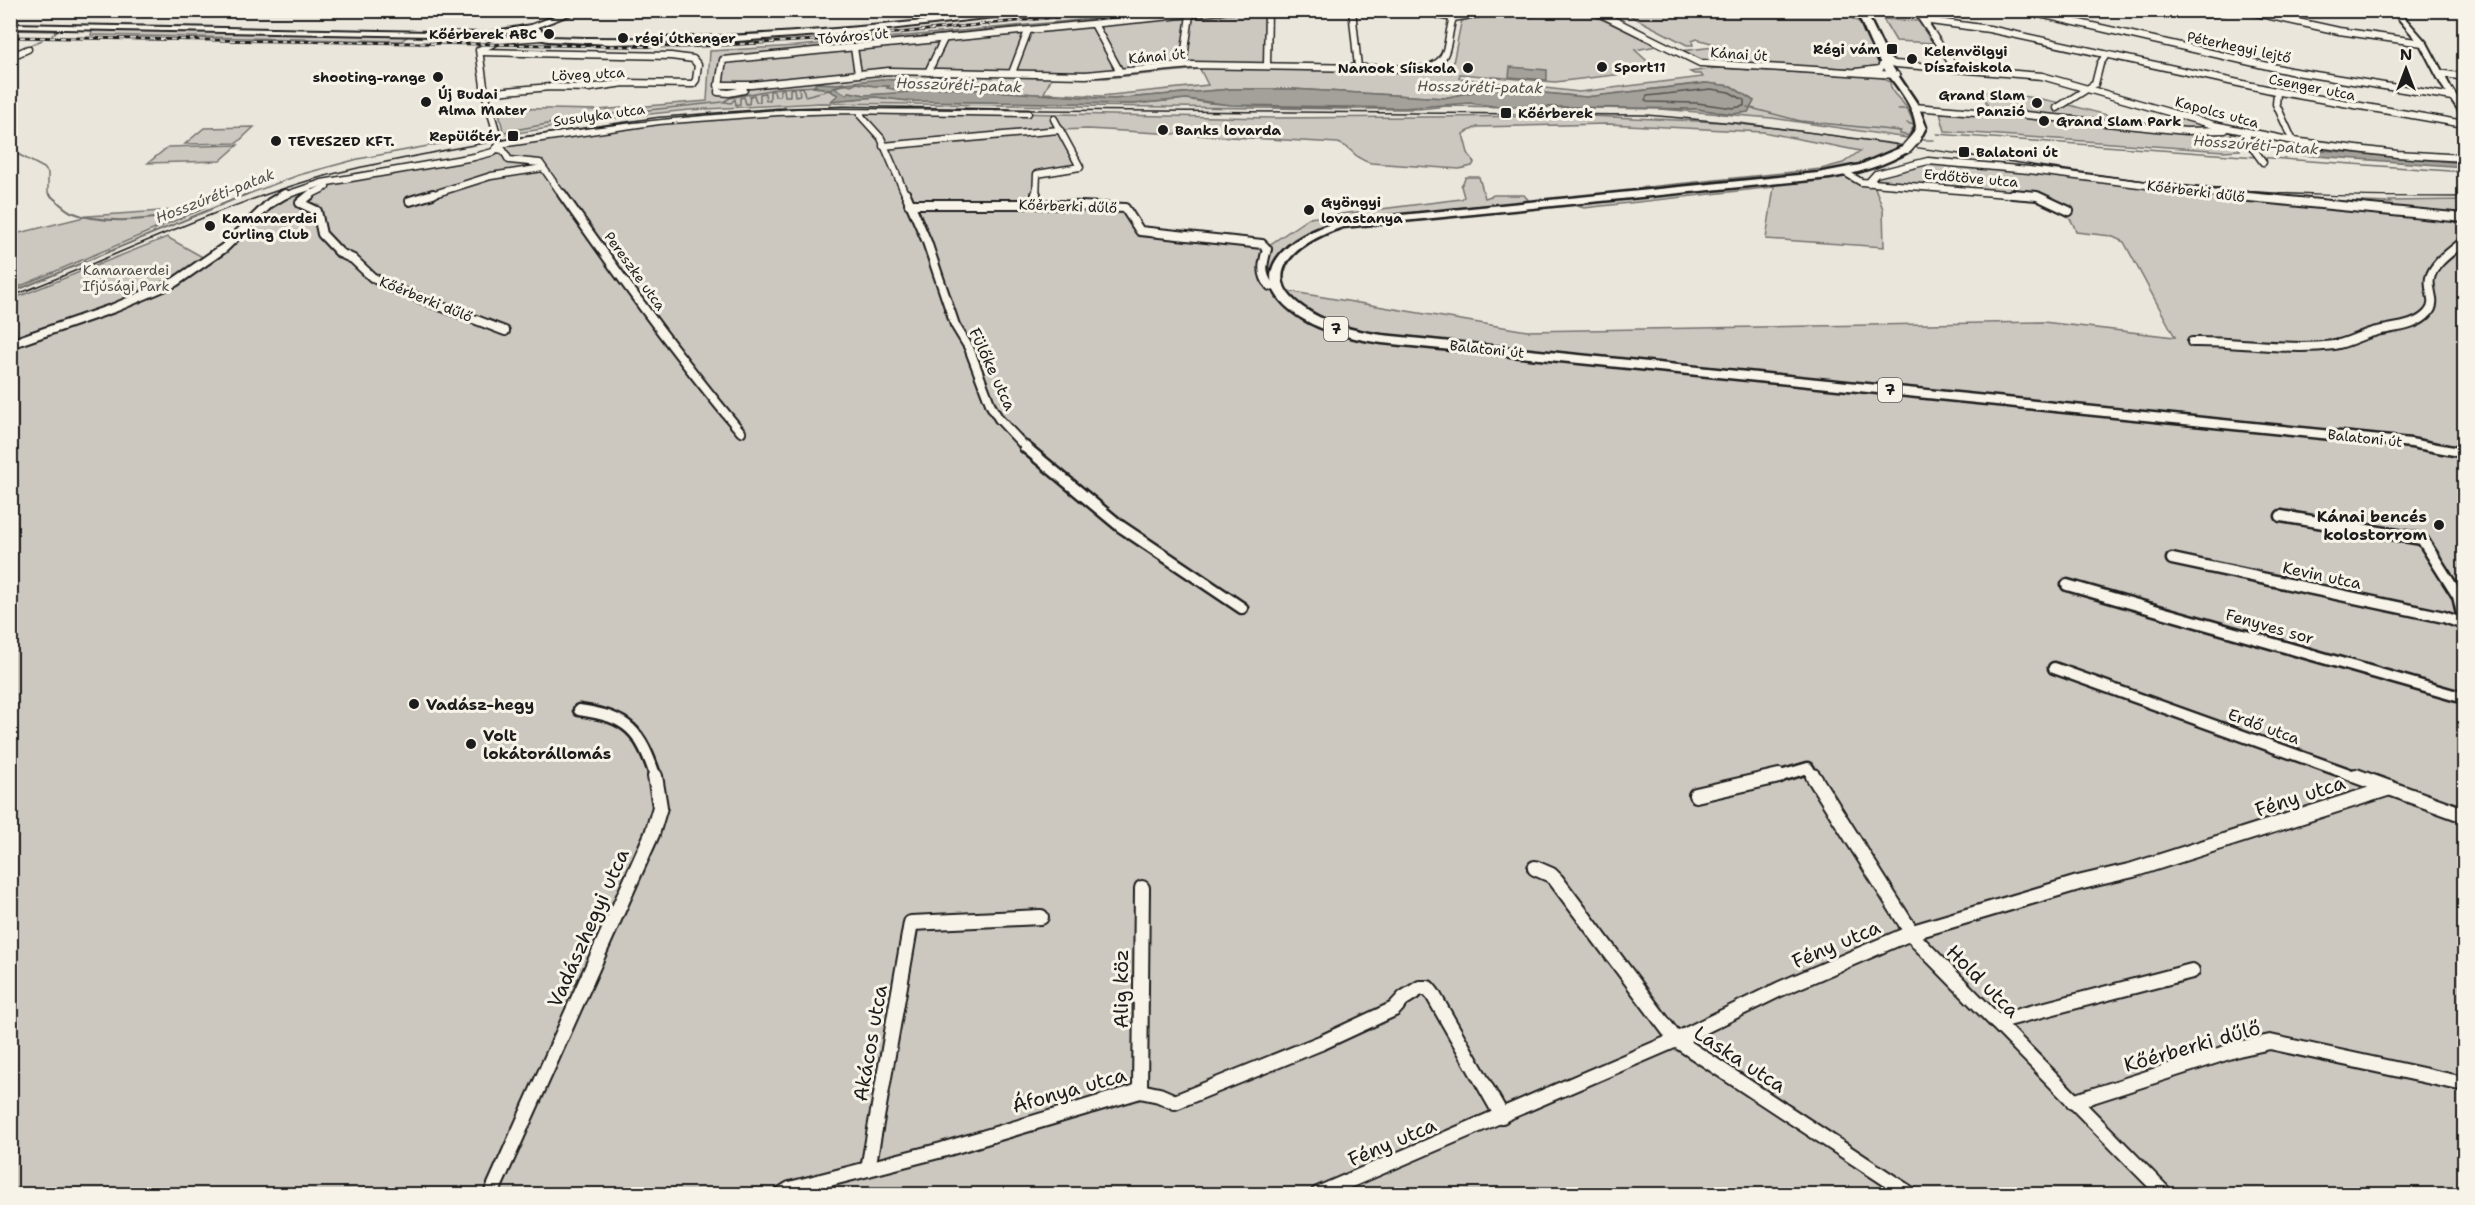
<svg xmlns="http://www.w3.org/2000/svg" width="2475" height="1205" font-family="'Shantell Sans',sans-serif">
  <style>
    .green { fill: #ccc8c0; stroke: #74726e; stroke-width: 1.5; fill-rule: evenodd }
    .water { fill: #a3a19a; stroke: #6d6c68; stroke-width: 1.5; fill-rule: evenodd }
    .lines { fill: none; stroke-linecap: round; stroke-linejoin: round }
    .shore { stroke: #52514e; stroke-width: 1.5 }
    .stream-far1 { stroke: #6d6c68; stroke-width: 1.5 }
    .stream { stroke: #6d6c68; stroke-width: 2 }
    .minor-far3-casing { stroke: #1c1c1c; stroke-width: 9 }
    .minor-far2-casing { stroke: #1c1c1c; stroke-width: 12 }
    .minor-far1-casing { stroke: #1c1c1c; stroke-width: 15 }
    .minor-casing { stroke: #1c1c1c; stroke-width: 18 }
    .tertiary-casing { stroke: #1c1c1c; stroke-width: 4 }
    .primary-casing { stroke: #1c1c1c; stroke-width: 5 }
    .minor-far3 { stroke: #f7f3e8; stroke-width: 6 }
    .minor-far2 { stroke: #f7f3e8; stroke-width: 8 }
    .minor-far1 { stroke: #f7f3e8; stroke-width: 10 }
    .minor { stroke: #f7f3e8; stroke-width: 14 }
    .tertiary { fill: #f7f3e8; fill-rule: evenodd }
    .primary { fill: #f7f3e8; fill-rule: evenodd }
    .tram { stroke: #1c1c1c; stroke-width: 1.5 }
    .rail-casing { stroke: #1c1c1c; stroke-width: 3 }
    .rail { stroke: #f7f3e8; stroke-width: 1.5; stroke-dasharray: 5; stroke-linecap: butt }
    .primary-bridge-casing { stroke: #1c1c1c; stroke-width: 13; stroke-linecap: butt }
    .primary-bridge { stroke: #f7f3e8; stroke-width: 10 }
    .poi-dot { fill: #1c1c1c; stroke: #f7f3e8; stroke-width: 2 }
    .labels { text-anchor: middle; stroke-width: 6; stroke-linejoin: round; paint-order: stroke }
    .far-poi-label { font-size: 14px; font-weight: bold; fill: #1c1c1c; stroke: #f7f3e8; text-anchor: start }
    .far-street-label { font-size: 14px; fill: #1c1c1c; stroke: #f7f3e8 }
    .far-park-label { font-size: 14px; fill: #51504d; stroke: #f7f3e8 }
    .far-water-label { font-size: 15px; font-style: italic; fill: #52514e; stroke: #f7f3e8 }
    .shield { fill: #f7f3e8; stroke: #5e5c59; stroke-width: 1.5 }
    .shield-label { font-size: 15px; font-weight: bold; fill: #1c1c1c }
    .street-label { font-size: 16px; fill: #1c1c1c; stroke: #f7f3e8 }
    .poi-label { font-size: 16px; font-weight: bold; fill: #1c1c1c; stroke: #f7f3e8; text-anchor: start }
    .near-street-label { font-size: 20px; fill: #1c1c1c; stroke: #f7f3e8 }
  </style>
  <rect width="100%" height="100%" fill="#eae6dc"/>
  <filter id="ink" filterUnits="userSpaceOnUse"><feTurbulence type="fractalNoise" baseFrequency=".0167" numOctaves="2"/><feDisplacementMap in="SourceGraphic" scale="12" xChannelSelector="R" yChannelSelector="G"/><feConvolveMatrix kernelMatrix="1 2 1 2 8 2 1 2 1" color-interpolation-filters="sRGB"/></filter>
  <g filter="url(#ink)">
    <g class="green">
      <path d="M1188 10 1268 11 1267 65 1430 69 1451 73 1461 23 1465 18 1519 14 1524 18 1546 15 1541 11 1579 10 1608 22 1657 46 1635 50 1657 70 1555 82 1460 74 1459 78 1579 92 1703 77 1701 74H1694L1690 72 1717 68 1881 77 1890 82C1891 93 1896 95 1903 103 1908 109 1912 119 1914 126L1907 138 1772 118 1660 109 1447 106 1419 109H1343L820 103 689 110 621 117 504 135 498 108 598 110 707 101 710 51 797 46ZM1200 69 1208 85 1101 96 1044 93 1052 77 1105 78ZM945 76H979L973 88 926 85 928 80ZM888 80 906 81 931 87 1113 99 1231 89H1292L1444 98 1491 88 1586 97 1704 83 1731 86 1754 101 1748 112 1733 114 1697 109 1493 106 1470 103 1369 108 1376 105 1358 103 1359 106 1354 108 1251 106 1208 103 1186 99 1133 104 909 101 878 97 851 99 824 88 814 87 816 83 836 84Z"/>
      <path d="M1634 10 1838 11 1861 23 1880 66 1861 69 1702 61 1681 51 1722 46 1697 39 1692 41 1693 45H1687L1627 14Z"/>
      <path d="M1883 19 1918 21 1933 43 1896 41Z"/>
      <path d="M106 29 410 35 401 41 91 35 92 31Z"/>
      <path d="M857 83C871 85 899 85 910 93L865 95 850 92 847 95 833 87Z"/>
      <path d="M1982 91C2009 94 2035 97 2061 103 2089 109 2155 133 2179 118L2230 132 2240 150 2223 151 1945 131 1940 113 1991 115Z"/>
      <path d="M764 112H955L1272 118 1591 116 1740 123 1896 144 1899 153 1845 172 1868 183 1872 177 1922 161 2278 199 2391 203 2389 201 2464 200V1194H11L10 300 167 237 206 259 258 213 298 189 474 157 500 147 568 132ZM1608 124 1763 132 1860 151 1843 163 1821 169 1638 188 1623 195 1561 201 1584 208 1774 187 1766 239 1884 247 1883 209 1874 185 2044 199C2060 208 2071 214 2076 232L2111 236 2124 242 2175 337 2043 322 1527 331 1281 290 1273 284C1270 244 1303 231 1336 222L1530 202 1524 195H1494L1485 198 1479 177H1466L1461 186 1464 197 1461 199 1309 218 1266 247 1135 228 1119 207 1036 203 1037 174 1080 165 1060 130 1088 129 1338 143C1354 148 1352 158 1371 163L1459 169 1472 166 1474 163 1468 153 1463 134 1477 127Z"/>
      <path d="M254 127 237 143 185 144 204 128Z"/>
      <path d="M238 145 220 161 148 163 168 147Z"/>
      <path d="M205 208 11 290V235L88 216Z"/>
    </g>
    <g class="water">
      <path d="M1510 67 1547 70V80L1509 77Z"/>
      <path d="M881 79 906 81 931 87 1113 99 1231 89H1292L1444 98 1491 88 1586 97 1707 83 1731 86 1754 101 1748 112 1733 114 1697 109 1493 106 1470 103 1403 108 1231 105 1186 99 1133 104 909 101 875 97 831 101 838 95 824 88 813 87 816 83 836 84ZM857 83 874 86H889L887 88 910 92 865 95 849 92 847 95 833 87 845 84 851 86Z"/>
      <path d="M2289 147 2464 163V167L2289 154 2279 150Z"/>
    </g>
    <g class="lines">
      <path class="shore" d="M1711 89 1729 92 1744 100V106L1733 108 1697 103 1647 102 1645 100 1647 96Z"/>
      <g class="stream-far1">
        <path d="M10 30 57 31 52 35"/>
        <path d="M26 47 42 40"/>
        <path d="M10 53 17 51"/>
        <path d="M725 102 731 103 735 99 736 105 740 104V98L744 97 746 104H749L750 96 754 95 756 102H760V94L765 93 766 100H770V91H774L775 96H780V89H784L785 96H790V89L794 88 795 96 800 95 799 88 803 87 805 96 833 89"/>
        <path d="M1747 107 1800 121 1901 131"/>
        <path d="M1898 109H1907"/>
        <path d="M1907 123 1914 125"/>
        <path d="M1900 131V134L1910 136"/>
        <path d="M1937 134 2464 172"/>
        <path d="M1923 140H1934"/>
        <path d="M10 150 44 168 48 173V193L51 196"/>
        <path d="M243 196 299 175 358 159 585 117 723 102 730 98 779 88 817 86"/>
      </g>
      <g class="stream">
        <path d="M49 194C56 200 63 208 71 212 106 227 162 218 198 211"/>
        <path d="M10 293 247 194"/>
      </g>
      <defs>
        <g id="minor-far3">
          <path d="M1352 10 1358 67"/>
          <path d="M1432 10 1438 15 1453 18"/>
          <path d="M1593 10 1700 63 1896 75"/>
          <path d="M1916 10 1955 68"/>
          <path d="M2022 10 2290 71 2453 97"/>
          <path d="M2145 10 2207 14 2230 10"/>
          <path d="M2243 10 2339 31 2423 43"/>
          <path d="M1923 20 1989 29 2280 92 2464 124"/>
          <path d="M1094 24 1120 72"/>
          <path d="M854 48 858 73"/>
          <path d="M480 52 671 56 693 59 698 65 696 80 693 84 624 83 589 88 550 87 485 93"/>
          <path d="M10 57 28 49"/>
          <path d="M1183 65 1190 15"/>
          <path d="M1267 65 1268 10"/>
          <path d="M928 72 944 39"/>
          <path d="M1856 72 1880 69 1885 60 1895 64 2042 76 2214 125 2293 141 2397 154 2464 158"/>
          <path d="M1012 73 1028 31"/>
          <path d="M2439 73 2464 77"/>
          <path d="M718 85H751L889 71 1086 75 1192 65 1423 69C1453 62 1445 42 1453 18L1503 10"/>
          <path d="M744 90 729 93 718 92 723 60 1233 10"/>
          <path d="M2277 93 2276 104 2293 141"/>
          <path d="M1914 107 1976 112"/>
          <path d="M2057 108 2095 84 2100 64 2106 55"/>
          <path d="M861 111V116L881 138 906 196"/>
          <path d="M2025 115 2186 131 2225 130"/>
          <path d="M2247 133V140L2263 162"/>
          <path d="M500 144 485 93 479 50 501 40 542 37"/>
          <path d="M883 146 1059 130"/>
          <path d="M497 149 503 150 509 160 540 163 563 196"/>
          <path d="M1844 172 1861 182 2031 196"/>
          <path d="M1868 183 1876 174 1928 161 2029 170 2233 196"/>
          <path d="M283 196 322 183 474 157 493 152 500 144 659 121 778 112 844 110 1028 113"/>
          <path d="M308 196 326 187"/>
          <path d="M428 196 491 176 543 168"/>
          <path d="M1036 196 1037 174 1080 167 1054 119"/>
        </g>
        <g id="minor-far2">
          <path d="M311 194 300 203 317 211 322 234 340 253 353 259 372 277 390 287 505 331"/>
          <path d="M562 194C619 275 677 356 741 432"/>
          <path d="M906 194 927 242 955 325 969 348 991 406 999 419 1027 449"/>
          <path d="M2012 194 2037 196 2069 211"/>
          <path d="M2218 194 2464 218"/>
          <path d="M410 201 433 194"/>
          <path d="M909 204H1036L1125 208 1140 231 1262 244 1267 249C1263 263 1260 274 1270 286L1280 287"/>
          <path d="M1036 204V194"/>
          <path d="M2192 342C2239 341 2287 351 2334 345 2349 343 2362 334 2377 331 2394 327 2416 327 2428 313 2438 302 2427 290 2430 278 2434 262 2453 251 2464 241"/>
          <path d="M10 344 114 308 175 282 224 248 270 203 285 194"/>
        </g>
        <g id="minor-far1">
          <path d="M1025 447 1120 526 1242 608"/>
          <path d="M2281 516 2422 539 2458 596 2464 622"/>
          <path d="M2172 559 2444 617 2464 624"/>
          <path d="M2067 585 2464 698"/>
          <path d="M2054 668 2360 778"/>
          <path d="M579 710C629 717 640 730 656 778"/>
          <path d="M1774 778 1808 768 1814 778"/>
        </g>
        <g id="minor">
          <path d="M1813 776 1917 941 2165 1194"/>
          <path d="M2356 776 2464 815"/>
          <path d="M1696 795 1779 776"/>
          <path d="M1535 868 1551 875 1556 880 1676 1040 1910 1194"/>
          <path d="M1996 1022 2192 971"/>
          <path d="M1140 1091 1142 888"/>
          <path d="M2073 1102 2238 1049 2270 1042 2464 1084"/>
          <path d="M868 1169 911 923 1041 917"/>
          <path d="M491 1194 652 834 660 807 655 776"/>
          <path d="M782 1194 790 1189 942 1150 1140 1091 1159 1095 1175 1102 1323 1042 1394 1009 1404 998 1420 988H1428L1432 993 1502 1116"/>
          <path d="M1318 1194 1676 1040 1780 989 1913 932 2078 883 2133 870 2390 788"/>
        </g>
        <g id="tertiary">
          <path d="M571 10H582L538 27 549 37C710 43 868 28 1028 10H1055L863 32 737 41 611 44 548 41 539 39 536 31 531 29 484 37 10 28V24L484 33 531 25Z"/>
          <path d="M2391 10H2398L2427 43 2450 86 2464 107V114H2461L2442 86 2420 44Z"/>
        </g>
        <g id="primary">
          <path d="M1856 10H1865L1893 68 1918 105 1926 127 1919 141 1910 139 1916 127C1914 105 1897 87 1885 70 1873 52 1865 30 1856 10Z"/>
          <path d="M1907 145 1912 148 1911 150C1885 165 1859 173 1830 178L1343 227C1290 244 1250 282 1319 317 1339 327 1360 332 1382 335L2411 439 2464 449V457L2411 447 1382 343C1355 339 1326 333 1303 319 1235 276 1289 234 1342 221L1818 173 1860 165Z"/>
        </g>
      </defs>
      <use href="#minor-far3" class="minor-far3-casing"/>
      <use href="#minor-far2" class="minor-far2-casing"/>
      <use href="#minor-far1" class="minor-far1-casing"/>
      <use href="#minor" class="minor-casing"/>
      <use href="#tertiary" class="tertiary-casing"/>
      <use href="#primary" class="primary-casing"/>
      <use href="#minor-far3" class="minor-far3"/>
      <use href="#minor-far2" class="minor-far2"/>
      <use href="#minor-far1" class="minor-far1"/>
      <use href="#minor" class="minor"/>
      <use href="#tertiary" class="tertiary"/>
      <use href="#primary" class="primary"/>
      <path class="tram" d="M10 297C107 260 201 214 301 183 348 168 398 160 446 150 564 128 682 115 801 108L1645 115C1825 128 2001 164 2179 185 2274 196 2369 197 2464 197"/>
      <defs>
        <path id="rail" d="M10 37 682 47 837 39 1128 10"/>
      </defs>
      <use href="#rail" class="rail-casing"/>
      <use href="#rail" class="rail"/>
      <defs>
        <path id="primary-bridge" d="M1907 148 1915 139"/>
      </defs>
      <use href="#primary-bridge" class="primary-bridge-casing"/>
      <use href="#primary-bridge" class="primary-bridge"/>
    </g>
  </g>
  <g class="poi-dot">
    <circle cx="549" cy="34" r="6"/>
    <circle cx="623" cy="38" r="6"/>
    <rect x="1886" y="43" width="12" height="12" rx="3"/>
    <circle cx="1912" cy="59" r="6"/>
    <circle cx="1602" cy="67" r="6"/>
    <circle cx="1468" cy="68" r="6"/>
    <circle cx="438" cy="77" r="6"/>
    <circle cx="426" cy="102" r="6"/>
    <circle cx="2037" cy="103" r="6"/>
    <rect x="1500" y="107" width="12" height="12" rx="3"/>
    <circle cx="2044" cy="121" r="6"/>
    <circle cx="1163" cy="130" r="6"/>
    <rect x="507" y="130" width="12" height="12" rx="3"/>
    <circle cx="276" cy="141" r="6"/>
    <rect x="1958" y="146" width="12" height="12" rx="3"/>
    <circle cx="1309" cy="210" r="6"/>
    <circle cx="210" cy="226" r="6"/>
    <circle cx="2439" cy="525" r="6"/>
    <circle cx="414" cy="704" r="6"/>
    <circle cx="471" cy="744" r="6"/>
  </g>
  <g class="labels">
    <g class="far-poi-label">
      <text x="537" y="39" text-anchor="end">Kőérberek ABC</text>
      <text x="635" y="43">régi úthenger</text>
      <text x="1880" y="54" text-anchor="end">Régi vám</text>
      <text x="1924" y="56">Kelenvölgyi<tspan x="1924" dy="16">Díszfaiskola</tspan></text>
      <text x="1614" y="72">Sport11</text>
      <text x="1456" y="73" text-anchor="end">Nanook Síiskola</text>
      <text x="426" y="82" text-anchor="end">shooting-range</text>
      <text x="438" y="99">Új Budai<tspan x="438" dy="16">Alma Mater</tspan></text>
      <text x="2025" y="100" text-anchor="end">Grand Slam<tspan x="2025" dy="16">Panzió</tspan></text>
      <text x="1518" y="118">Kőérberek</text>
      <text x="2056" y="126">Grand Slam Park</text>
      <text x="1175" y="135">Banks lovarda</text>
      <text x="501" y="141" text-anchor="end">Repülőtér</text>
      <text x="288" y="146">TEVESZED KFT.</text>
      <text x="1976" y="157">Balatoni út</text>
      <text x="1321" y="207">Gyöngyi<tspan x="1321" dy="16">lovastanya</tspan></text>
      <text x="222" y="223">Kamaraerdei<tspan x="222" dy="16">Curling Club</tspan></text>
    </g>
    <g class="far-street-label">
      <text transform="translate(853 36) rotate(-5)" y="5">Tóváros út</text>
      <text transform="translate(2239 47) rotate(12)" y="5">Péterhegyi lejtő</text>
      <text transform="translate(1739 54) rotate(4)" y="5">Kánai út</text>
      <text transform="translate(1157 56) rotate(-5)" y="5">Kánai út</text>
      <text transform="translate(588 74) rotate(-3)" y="5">Löveg utca</text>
      <text transform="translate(2312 87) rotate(11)" y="5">Csenger utca</text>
      <text transform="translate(2217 112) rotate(15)" y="5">Kapolcs utca</text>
      <text transform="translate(599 115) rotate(-8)" y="5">Susulyka utca</text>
      <text transform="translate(1971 178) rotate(5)" y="5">Erdőtöve utca</text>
      <text transform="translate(2196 191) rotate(7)" y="5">Kőérberki dűlő</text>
      <text transform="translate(1068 206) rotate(2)" y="5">Kőérberki dűlő</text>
      <text transform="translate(635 271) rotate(54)" y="5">Pereszke utca</text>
      <text transform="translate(426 299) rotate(22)" y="5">Kőérberki dűlő</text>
      <text transform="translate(1487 349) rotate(6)" y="5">Balatoni út</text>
      <text transform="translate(2365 438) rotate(6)" y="5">Balatoni út</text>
    </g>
    <g class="far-park-label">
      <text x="126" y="275">Kamaraerdei<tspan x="126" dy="16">Ifjúsági Park</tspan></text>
    </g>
    <g class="far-water-label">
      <text transform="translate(959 85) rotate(2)" y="5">Hosszúréti-patak</text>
      <text transform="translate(1480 87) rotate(1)" y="5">Hosszúréti-patak</text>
      <text transform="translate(2256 145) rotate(4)" y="5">Hosszúréti-patak</text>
      <text transform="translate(215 196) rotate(-21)" y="5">Hosszúréti-patak</text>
    </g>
    <g class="shield">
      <rect x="1324" y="317" width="24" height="24" rx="4.5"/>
      <rect x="1878" y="378" width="24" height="24" rx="4.5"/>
    </g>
    <g class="shield-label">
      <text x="1336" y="334">7</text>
      <text x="1890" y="395">7</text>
    </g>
    <g class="street-label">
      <text transform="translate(993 369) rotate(65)" y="6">Fülőke utca</text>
      <text transform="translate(2322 575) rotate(12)" y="6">Kevin utca</text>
      <text transform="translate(2270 626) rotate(16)" y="6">Fenyves sor</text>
      <text transform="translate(2264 726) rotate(20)" y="6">Erdő utca</text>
    </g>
    <g class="poi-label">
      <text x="2427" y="522" text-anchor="end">Kánai bencés<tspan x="2427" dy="18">kolostorrom</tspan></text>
      <text x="426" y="710">Vadász-hegy</text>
      <text x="483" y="741">Volt<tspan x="483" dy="18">lokátorállomás</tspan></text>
    </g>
    <g class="near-street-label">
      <text transform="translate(2300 796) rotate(-18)" y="7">Fény utca</text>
      <text transform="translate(588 928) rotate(-66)" y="7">Vadászhegyi utca</text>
      <text transform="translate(1836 944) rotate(-23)" y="7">Fény utca</text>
      <text transform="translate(1983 981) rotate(45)" y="7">Hold utca</text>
      <text transform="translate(1121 989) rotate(-90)" y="7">Alig köz</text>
      <text transform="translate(870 1043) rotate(-80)" y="7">Akácos utca</text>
      <text transform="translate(2192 1046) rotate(-16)" y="7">Kőérberki dűlő</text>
      <text transform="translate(1740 1059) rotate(33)" y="7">Laska utca</text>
      <text transform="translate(1069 1090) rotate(-16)" y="7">Áfonya utca</text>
      <text transform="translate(1392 1142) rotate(-23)" y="7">Fény utca</text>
    </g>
  </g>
  <rect width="2475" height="1205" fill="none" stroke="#f7f3e8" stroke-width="36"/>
  <rect x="18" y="18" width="2439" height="1169" fill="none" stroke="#1c1c1c" stroke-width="2" filter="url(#ink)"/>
  <g transform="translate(2406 69)" stroke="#f7f3e8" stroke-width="4.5" paint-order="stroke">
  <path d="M0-4.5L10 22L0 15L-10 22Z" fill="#1c1c1c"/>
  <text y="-9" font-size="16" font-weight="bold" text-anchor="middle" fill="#1c1c1c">N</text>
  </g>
</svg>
